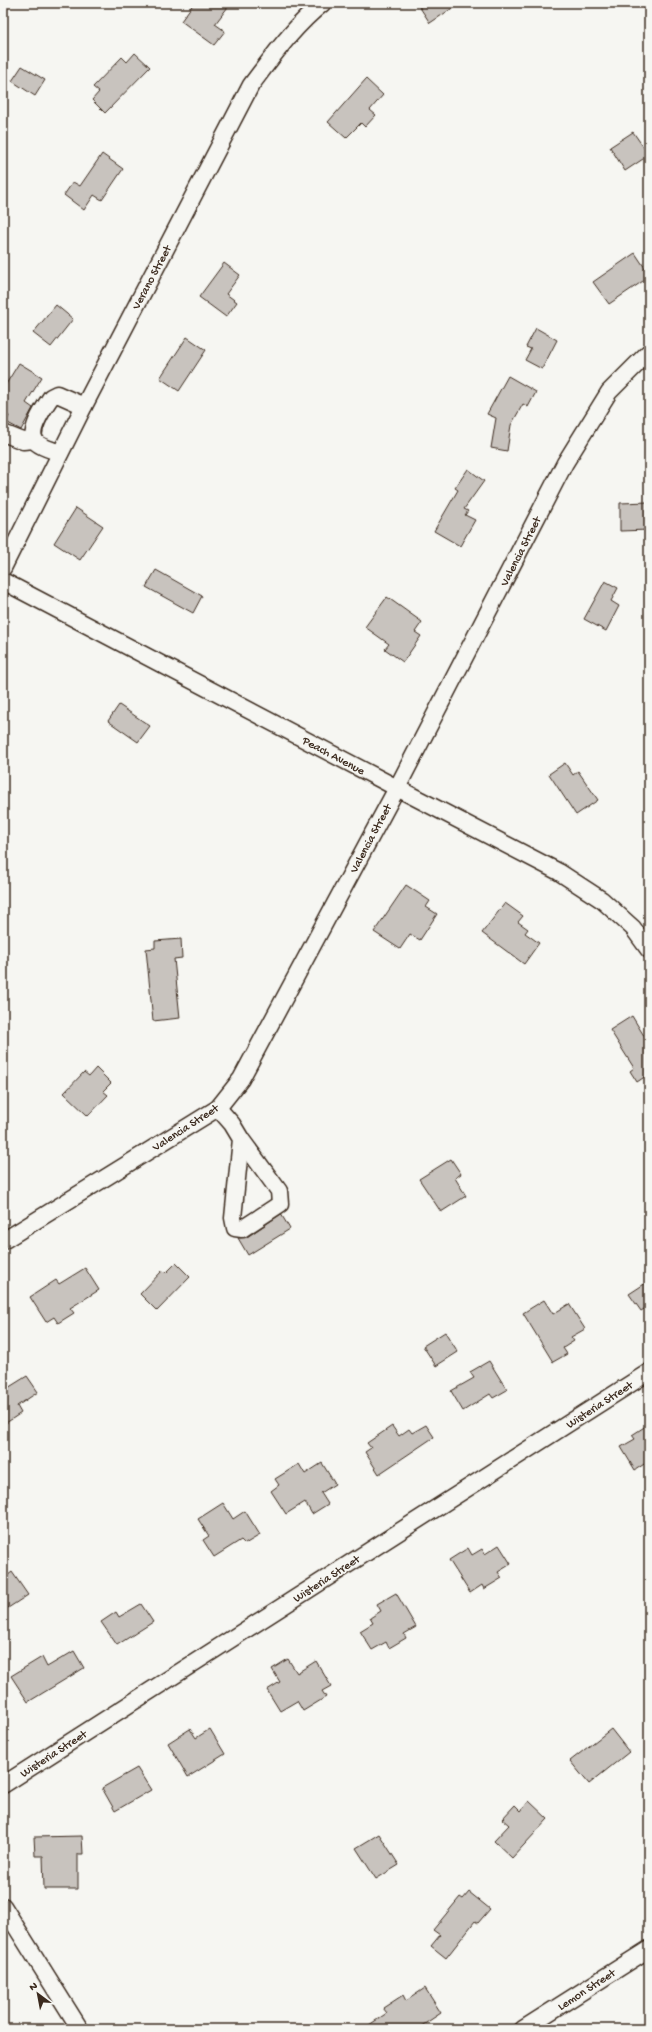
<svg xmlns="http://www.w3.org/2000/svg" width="652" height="2032" font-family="'Gochi Hand',sans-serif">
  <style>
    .building { fill: #c8c3be; stroke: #3b2a1e }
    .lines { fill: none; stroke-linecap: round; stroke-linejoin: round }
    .minor-casing { stroke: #3b2a1e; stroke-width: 19 }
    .minor { stroke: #f6f6f2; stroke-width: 16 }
    .labels { text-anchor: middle; stroke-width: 3.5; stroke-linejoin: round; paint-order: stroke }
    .street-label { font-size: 12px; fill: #3b2a1e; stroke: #f6f6f2 }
  </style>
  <rect width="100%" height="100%" fill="#f6f6f2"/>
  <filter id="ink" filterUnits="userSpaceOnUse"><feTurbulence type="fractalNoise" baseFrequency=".025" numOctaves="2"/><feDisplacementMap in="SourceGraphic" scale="8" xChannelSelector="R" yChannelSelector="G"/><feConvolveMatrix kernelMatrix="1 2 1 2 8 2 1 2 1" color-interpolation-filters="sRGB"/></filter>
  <g filter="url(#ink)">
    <g class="building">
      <path d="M194 3H231L215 24 225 31 214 45 181 21Z"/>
      <path d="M417 3H460L430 23Z"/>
      <path d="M135 53 150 67 105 113 92 100 99 92 93 87 122 57 127 62Z"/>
      <path d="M22 66 45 80 35 96 12 81Z"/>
      <path d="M366 79 383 95 370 110 376 115 365 127 361 123 346 138 328 122Z"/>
      <path d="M633 132 649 155 625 171 610 147Z"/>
      <path d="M102 154 123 169 102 200 94 195 84 210 64 195 73 182 80 186Z"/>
      <path d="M635 253 649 274V277L609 304 593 282Z"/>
      <path d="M224 263 240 275 226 294 237 302 226 317 199 297Z"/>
      <path d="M56 305 73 319 51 347 33 333Z"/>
      <path d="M536 328 557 340 542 369 525 360 531 349 526 347Z"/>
      <path d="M187 337 206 350 179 391 160 378Z"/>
      <path d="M19 363 42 377 26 403 33 408 21 430 6 422 9 416 3 412V389Z"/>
      <path d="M508 376 536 392 528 407 523 404 511 425 507 451 491 448 496 418 487 414Z"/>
      <path d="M468 469 484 481 464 509 468 511 465 515 475 520 460 546 434 531 458 490 455 488Z"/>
      <path d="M649 502V530L620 531V503Z"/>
      <path d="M76 508 103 526 80 560 54 543Z"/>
      <path d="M156 570 202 596 193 613 146 587Z"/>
      <path d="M605 581 618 588 611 601 619 606 606 631 584 619Z"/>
      <path d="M387 597 422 622 415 632 421 636 403 662 385 649 389 644 365 627Z"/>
      <path d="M119 705 150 726 138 742 108 721Z"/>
      <path d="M565 763 573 775 578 771 598 800 576 815 549 774Z"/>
      <path d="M406 885 430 901 426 907 437 914 420 940 410 934 400 949 374 932Z"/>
      <path d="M505 903 523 916 518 922 528 929 525 933 539 943 524 964 482 933Z"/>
      <path d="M181 939 182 958 174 959 180 1018 153 1021 146 949 155 948V941Z"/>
      <path d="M632 1016 649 1044V1074L637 1082 630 1071 634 1068 610 1030Z"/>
      <path d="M96 1068 111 1083 103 1091 108 1095 88 1116 64 1093 84 1072 89 1076Z"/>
      <path d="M451 1159 461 1174 455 1178 466 1196 441 1212 419 1179Z"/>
      <path d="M281 1214 290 1229 248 1255 238 1238 247 1237Z"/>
      <path d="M176 1263 190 1277 157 1311 140 1294 163 1270 166 1273Z"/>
      <path d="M85 1268 99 1290 70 1308 74 1313 58 1323 54 1317 46 1322 30 1297 56 1280 59 1284Z"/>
      <path d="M649 1281V1306L641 1311 629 1294Z"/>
      <path d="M544 1300 553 1314 569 1304 585 1329 571 1337 574 1341 563 1348 567 1354 553 1362 523 1313Z"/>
      <path d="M445 1332 458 1352 436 1366 423 1346Z"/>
      <path d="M489 1361 507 1390 493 1398 490 1394 463 1411 451 1391 474 1378 470 1372Z"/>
      <path d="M27 1376 38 1392 17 1406 21 1413 3 1425V1391Z"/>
      <path d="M649 1424V1461L635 1470 621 1447 635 1439 632 1435Z"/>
      <path d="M426 1425 434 1437 379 1474 365 1452 371 1448 367 1443 392 1426 399 1436 409 1429 412 1433Z"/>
      <path d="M322 1463 335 1484 321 1493 328 1504 312 1514 305 1502 286 1514 271 1491 279 1485 275 1479 299 1464 305 1474Z"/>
      <path d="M223 1503 233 1519 245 1511 260 1535 245 1544 241 1540 214 1557 203 1540 209 1536 198 1519Z"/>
      <path d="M499 1545 511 1564 498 1572 502 1578 484 1589 482 1585 470 1593 449 1560 468 1548 472 1555 482 1549 485 1554Z"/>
      <path d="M12 1572 28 1595 8 1608 3 1601V1579Z"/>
      <path d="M396 1593 416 1627 404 1634 406 1638 389 1648 386 1642 372 1650 360 1631 373 1623 370 1618 381 1611 377 1604Z"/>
      <path d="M141 1604 153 1622 117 1645 101 1622 116 1612 119 1617Z"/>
      <path d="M74 1651 84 1668 28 1702 11 1676 42 1657 47 1667Z"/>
      <path d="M288 1659 297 1673 316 1661 331 1686 322 1691 326 1697 303 1711 297 1701 280 1711 267 1690 280 1682 272 1669Z"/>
      <path d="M190 1729 196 1738 210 1729 225 1754 188 1777 168 1743Z"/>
      <path d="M611 1729 629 1752 589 1784 570 1761Z"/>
      <path d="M137 1768 151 1790 115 1811 102 1788Z"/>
      <path d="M529 1801 548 1819 512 1858 494 1841 509 1825 502 1819 515 1805 521 1811Z"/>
      <path d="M379 1834 399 1865 376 1879 356 1848Z"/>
      <path d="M82 1836 83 1854H78V1889H44L43 1856H35L34 1837Z"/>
      <path d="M469 1892 490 1909 478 1923 475 1921 446 1958 431 1946 440 1935 433 1930 460 1897 463 1899Z"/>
      <path d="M425 1988 441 2013 417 2029H363L387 2013 383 2008 403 1995 406 2001Z"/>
    </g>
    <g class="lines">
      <defs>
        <g id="minor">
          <path d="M3 433 23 441 35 440"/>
          <path d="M60 453C53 450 43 448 37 443 26 433 45 406 51 397L57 394 84 406"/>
          <path d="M3 568 84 406 251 85C273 56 294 26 323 3"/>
          <path d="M3 581 397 788 559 872 602 900 633 928 649 950"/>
          <path d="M218 1108 232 1124 241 1139 279 1191 280 1204 242 1229 235 1228 233 1218 241 1139"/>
          <path d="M3 1241 218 1108 241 1079 397 788 565 463 609 392 649 352"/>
          <path d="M3 1785 649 1372"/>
          <path d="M3 1906 80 2029"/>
          <path d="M523 2029 649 1949"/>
        </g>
      </defs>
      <use href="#minor" class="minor-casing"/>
      <use href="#minor" class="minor"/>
    </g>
  </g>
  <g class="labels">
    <g class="street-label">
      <text transform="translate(151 277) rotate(-62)" y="4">Verano Street</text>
      <text transform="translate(520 551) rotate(-63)" y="4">Valencia Street</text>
      <text transform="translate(334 755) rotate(28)" y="4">Peach Avenue</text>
      <text transform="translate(370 838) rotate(-62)" y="4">Valencia Street</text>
      <text transform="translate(185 1127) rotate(-33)" y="4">Valencia Street</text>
      <text transform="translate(599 1404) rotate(-33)" y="4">Wisteria Street</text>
      <text transform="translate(326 1578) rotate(-33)" y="4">Wisteria Street</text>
      <text transform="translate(53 1753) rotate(-33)" y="4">Wisteria Street</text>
      <text transform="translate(586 1989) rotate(-33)" y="4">Lemon Street</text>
    </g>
  </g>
  <rect width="652" height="2032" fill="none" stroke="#f6f6f2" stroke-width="16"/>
  <rect x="8" y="8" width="636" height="2016" fill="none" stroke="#3b2a1e" stroke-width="1.5" filter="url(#ink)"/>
  <g transform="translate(38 1994) rotate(328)" stroke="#f6f6f2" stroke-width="3" paint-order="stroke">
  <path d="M0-3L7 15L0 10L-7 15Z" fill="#3b2a1e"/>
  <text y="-6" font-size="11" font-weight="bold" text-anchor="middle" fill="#3b2a1e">N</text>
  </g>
</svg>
